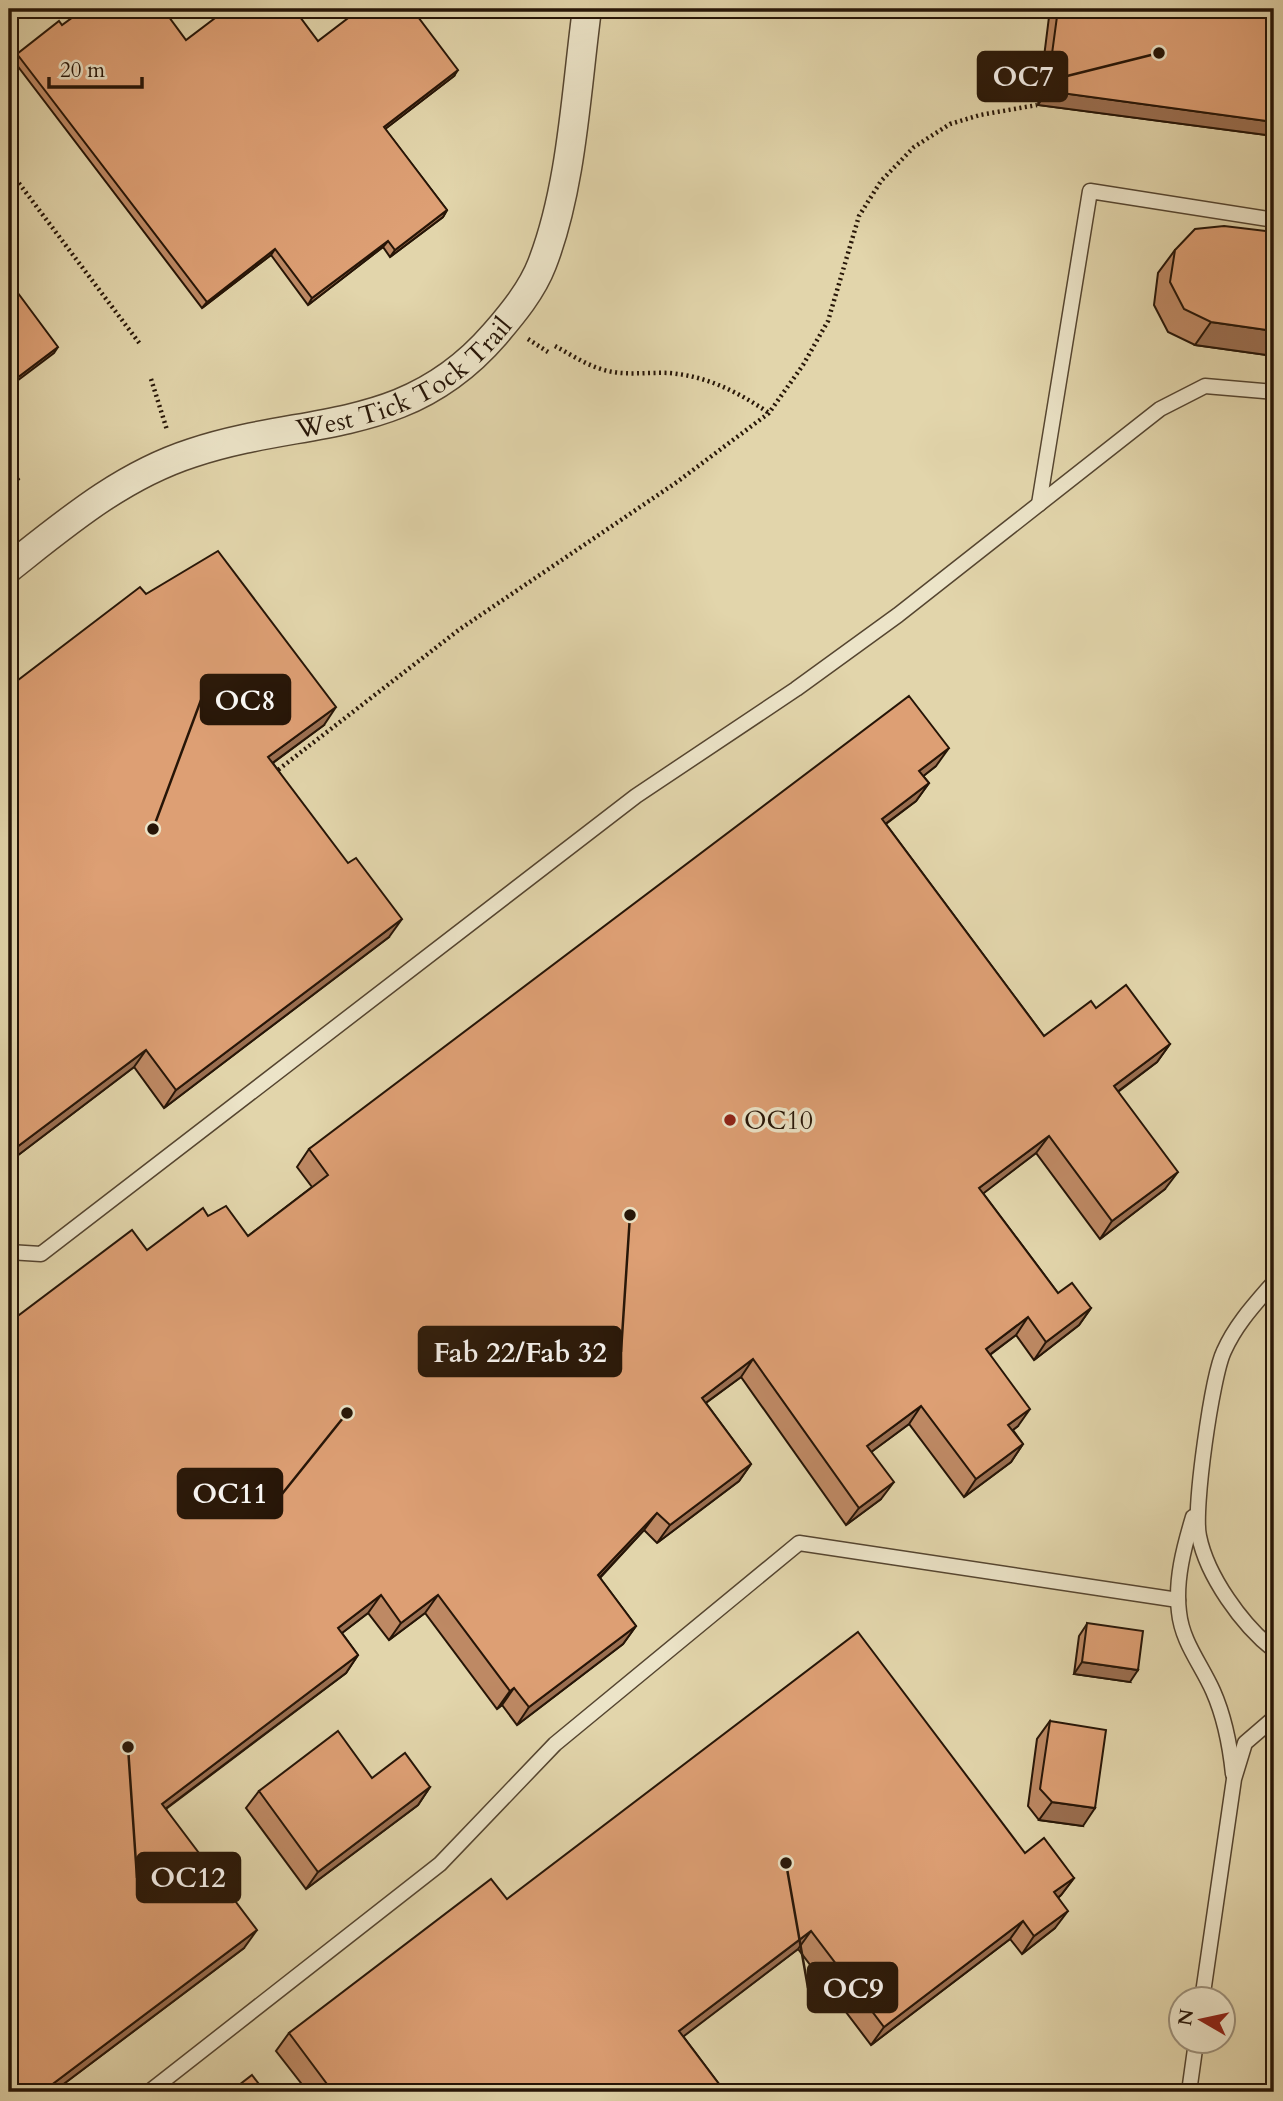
<svg xmlns="http://www.w3.org/2000/svg" width="1283" height="2101" font-family="Cardo,serif">
  <style>
    .lines { fill: none; stroke-linecap: round; stroke-linejoin: round }
    .service-casing { stroke: #554530; stroke-width: 17 }
    .minor-casing { stroke: #554530; stroke-width: 31 }
    .path { stroke: #261507; stroke-width: 4.5; stroke-dasharray: 2 3.5; stroke-linecap: butt }
    .service { stroke: #ece4c8; stroke-width: 14 }
    .minor { stroke: #ece4c8; stroke-width: 28 }
    .wall { fill: #be8964; stroke: #261507; stroke-width: 2 }
    .shaded-wall { fill: #9b6f51; stroke: #261507; stroke-width: 2 }
    .building { fill: #dd9f74; stroke: #261507; stroke-width: 2 }
    .poi-dot { fill: #8f2418; stroke: #ece4c8; stroke-width: 2.5 }
    .labels { text-anchor: middle; stroke-width: 7; stroke-linejoin: round; paint-order: stroke }
    .street-label { font-size: 26px; fill: #261507; stroke: #ece4c8 }
    .poi-label { font-size: 26px; fill: #261507; stroke: #ece4c8; text-anchor: start }
    .leader { fill: none; stroke: #261507; stroke-width: 2.5 }
    .callout-dot { fill: #261507; stroke: #ece4c8; stroke-width: 2.5 }
    .callout { fill: #261507; stroke: #261507; stroke-width: 2.5 }
    .callout-label { font-size: 28px; text-anchor: middle; font-weight: bold; fill: #fff }
  </style>
  <rect width="100%" height="100%" fill="#e2d5ab"/>
  <filter id="stains"><feTurbulence type="fractalNoise" baseFrequency=".00286" numOctaves="4"/><feColorMatrix values="0 0 0 0 .2 0 0 0 0 .09 0 0 0 0 .02 0 0 0 .5 -.17"/></filter>
  <radialGradient id="worn" r=".72"><stop offset=".6" stop-color="#630" stop-opacity="0"/><stop offset="1" stop-color="#630" stop-opacity=".3"/></radialGradient>
  <g class="lines">
    <defs>
      <g id="service">
        <path d="M1039 504 1090 191 1274 220"/>
        <path d="M9 1252 41 1254 636 796 796 689 898 615 1160 409 1205 386 1274 392"/>
        <path d="M1274 1282C1255 1304 1236 1324 1224 1351 1212 1376 1193 1510 1199 1536 1207 1576 1242 1625 1274 1650"/>
        <path d="M1193 1517C1184 1547 1175 1580 1179 1612 1182 1642 1201 1664 1213 1691 1225 1718 1230 1745 1233 1774"/>
        <path d="M1202 2000 1234 1779 1245 1743 1274 1718"/>
        <path d="M149 2092 440 1864 555 1744 799 1543 1178 1600"/>
        <path d="M1189 2092 1196 2042"/>
      </g>
      <g id="minor">
        <path id="s1" d="M9 568C66 523 121 476 192 453 306 415 406 437 495 334 513 313 532 290 542 264 572 187 576 91 587 9"/>
      </g>
    </defs>
    <use href="#service" class="service-casing"/>
    <use href="#minor" class="minor-casing"/>
    <g class="path">
      <path d="M9 170 140 344"/>
      <path d="M528 339 548 352"/>
      <path d="M555 346C570 354 586 365 604 370 625 376 647 372 669 373 707 376 738 392 769 413"/>
      <path d="M151 379 167 430"/>
      <path d="M274 773 460 629 677 482 769 413 803 365 828 321 859 216 881 181 914 147 950 124 980 115 1037 105"/>
    </g>
    <use href="#service" class="service"/>
    <use href="#minor" class="minor"/>
  </g>
  <g class="wall">
    <path d="M1050 9H1274V136L1038 105Z"/>
    <path d="M62 25 186 40 318 41 454 76 385 129 447 210 443 217 390 257 383 247 308 305 271 255 202 308 13 60 17 54Z"/>
    <path d="M1274 232V356L1195 345 1168 332 1154 305 1158 273 1175 250Z"/>
    <path d="M146 594 324 725 273 763 389 937 164 1108 134 1067 9 1162V687Z"/>
    <path d="M936 766 923 776 929 783 916 801 886 824 1044 1036 1096 1008 1170 1044 1157 1062 1118 1092 1165 1189 1100 1239 1036 1153 983 1193 1058 1293 1091 1308 1079 1325 1034 1360 1016 1335 990 1355 1018 1426 1013 1430 1023 1444 1011 1462 964 1497 909 1424 871 1452 881 1499 846 1525 741 1377 706 1403 751 1464 739 1481 657 1543 644 1530 600 1578 636 1626 623 1644 517 1725 502 1705 497 1709 425 1613 389 1640 368 1613 342 1633 358 1655 346 1673 166 1809 244 1948 53 2092H9L15 1318 147 1250 208 1216 248 1236 312 1187 297 1167 309 1149Z"/>
    <path d="M1087 1624 1130 1682 1074 1674 1079 1636Z"/>
    <path d="M1050 1721 1083 1826 1039 1820 1028 1806 1037 1739Z"/>
    <path d="M372 1778 430 1787 418 1805 306 1889 246 1808 259 1791Z"/>
    <path d="M1025 1853 1074 1878 1061 1895 1058 1898 1055 1928 1022 1954 1010 1939 871 2045 798 1949 683 2036 725 2092H308L276 2051 289 2033 507 1899Z"/>
  </g>
  <g class="shaded-wall">
    <path d="M458 70 454 76 380 133 384 127Z"/>
    <path d="M1047 91 1274 122V136L1038 105Z"/>
    <path d="M447 210 443 217 390 257 395 250Z"/>
    <path d="M388 241 383 247 308 305 312 298Z"/>
    <path d="M275 249 271 255 202 308 207 302Z"/>
    <path d="M1211 322 1274 331V356L1195 345Z"/>
    <path d="M58 347 54 353 9 387V384Z"/>
    <path d="M19 479 15 485 9 490V487Z"/>
    <path d="M336 707 324 725 256 775 268 757Z"/>
    <path d="M949 748 936 766 907 789 919 771Z"/>
    <path d="M929 783 916 801 869 836 882 819Z"/>
    <path d="M402 919 389 937 164 1108 176 1090Z"/>
    <path d="M1170 1044 1157 1062 1101 1104 1114 1086Z"/>
    <path d="M146 1050 134 1067 9 1162V1153Z"/>
    <path d="M1049 1136 1036 1153 967 1206 979 1188Z"/>
    <path d="M1178 1172 1165 1189 1100 1239 1112 1221Z"/>
    <path d="M1091 1308 1079 1325 1034 1360 1046 1342Z"/>
    <path d="M1028 1317 1016 1335 973 1367 986 1349Z"/>
    <path d="M753 1359 741 1377 689 1415 702 1398Z"/>
    <path d="M921 1406 909 1424 855 1464 867 1446Z"/>
    <path d="M1030 1409 1018 1426 996 1443 1008 1425Z"/>
    <path d="M1023 1444 1011 1462 964 1497 976 1479Z"/>
    <path d="M751 1464 739 1481 657 1543 670 1525Z"/>
    <path d="M894 1482 881 1499 846 1525 859 1508Z"/>
    <path d="M657 1513 644 1530 585 1593 598 1575Z"/>
    <path d="M381 1595 368 1613 325 1646 338 1628Z"/>
    <path d="M438 1595 425 1613 389 1640 401 1623Z"/>
    <path d="M636 1626 623 1644 517 1725 529 1707Z"/>
    <path d="M358 1655 346 1673 149 1821 162 1804Z"/>
    <path d="M1082 1662 1138 1670 1130 1682 1074 1674Z"/>
    <path d="M514 1688 502 1705 497 1709 510 1691Z"/>
    <path d="M430 1787 418 1805 306 1889 318 1872Z"/>
    <path d="M1052 1802 1095 1808 1083 1826 1039 1820Z"/>
    <path d="M1074 1878 1061 1895 1042 1910 1054 1892Z"/>
    <path d="M1068 1911 1055 1928 1022 1954 1034 1936Z"/>
    <path d="M1023 1921 1010 1939 871 2045 884 2027Z"/>
    <path d="M257 1930 244 1948 53 2092H42Z"/>
    <path d="M811 1931 798 1949 667 2049 679 2031Z"/>
  </g>
  <g class="building">
    <path d="M84 9H163L186 40 227 9H294L318 41 360 9H412L458 70 384 127 447 210 395 250 388 241 312 298 275 249 207 302 17 54 59 21 62 25Z"/>
    <path d="M1058 9H1274V122L1047 91Z"/>
    <path d="M1224 226 1274 232V331L1211 322 1184 309 1170 282 1175 250 1195 229Z"/>
    <path d="M9 281 58 347 9 384Z"/>
    <path d="M9 466 19 479 9 487Z"/>
    <path d="M218 551 336 707 268 757 348 863 356 858 402 919 176 1090 146 1050 9 1153V687L140 587 146 594Z"/>
    <path d="M909 696 949 748 919 771 929 783 882 819 1044 1036 1091 1001 1096 1008 1126 985 1170 1044 1114 1086 1178 1172 1112 1221 1049 1136 979 1188 1058 1293 1072 1283 1091 1308 1046 1342 1028 1317 986 1349 1030 1409 1008 1425 1023 1444 976 1479 921 1406 867 1446 894 1482 859 1508 753 1359 702 1398 751 1464 670 1525 657 1513 598 1575 636 1626 529 1707 514 1688 510 1691 438 1595 401 1623 381 1595 338 1628 358 1655 162 1804 257 1930 42 2092H9V1309L15 1318 132 1230 147 1250 203 1208 208 1216 226 1206 248 1236 328 1175 309 1149Z"/>
    <path d="M1087 1623 1143 1631 1138 1670 1082 1662Z"/>
    <path d="M858 1632 1025 1853 1044 1838 1074 1878 1054 1892 1068 1911 1034 1936 1023 1921 884 2027 811 1931 679 2031 725 2092H333L289 2033 491 1879 507 1899Z"/>
    <path d="M1050 1721 1106 1730 1095 1808 1052 1802 1040 1789Z"/>
    <path d="M338 1731 372 1778 405 1753 430 1787 318 1872 259 1791Z"/>
    <path d="M252 2075 265 2092H230Z"/>
  </g>
  <circle class="poi-dot" cx="730" cy="1120" r="7"/>
  <g class="labels">
    <g class="street-label">
      <text dy="9" stroke="none"><textPath href="#s1" startOffset="446">West Tick Tock Trail</textPath></text>
    </g>
    <g class="poi-label">
      <text x="744" y="1129">OC10</text>
    </g>
  </g>
  <path class="leader" d="M1159 53L1067 76M153 829L201 700M630 1215L621 1352M347 1413L282 1494M128 1747L137 1878M786 1863L808 1988"/>
  <g class="callout-dot">
    <circle cx="1159" cy="53" r="7"/>
    <circle cx="153" cy="829" r="7"/>
    <circle cx="630" cy="1215" r="7"/>
    <circle cx="347" cy="1413" r="7"/>
    <circle cx="128" cy="1747" r="7"/>
    <circle cx="786" cy="1863" r="7"/>
  </g>
  <g class="callout">
    <rect x="978" y="52" width="89" height="49" rx="7"/>
    <rect x="201" y="675" width="89" height="49" rx="7"/>
    <rect x="419" y="1327" width="202" height="49" rx="7"/>
    <rect x="178" y="1469" width="104" height="49" rx="7"/>
    <rect x="137" y="1853" width="103" height="49" rx="7"/>
    <rect x="808" y="1963" width="89" height="49" rx="7"/>
  </g>
  <g class="callout-label">
    <text x="1023" y="86">OC7</text>
    <text x="245" y="710">OC8</text>
    <text x="520" y="1362">Fab 22/Fab 32</text>
    <text x="230" y="1503">OC11</text>
    <text x="188" y="1887">OC12</text>
    <text x="853" y="1998">OC9</text>
  </g>
  <rect width="1283" height="2101" fill="none" stroke="#e2d5ab" stroke-width="35"/>
  <rect x="10" y="10" width="1262" height="2080" fill="none" stroke="#261507" stroke-width="3.5"/>
  <rect x="18" y="18" width="1248" height="2066" fill="none" stroke="#261507" stroke-width="2"/>
  <g transform="translate(1202 2020) rotate(279)"><circle r="33" fill="#ece4c8" stroke="#9d917b" stroke-width="2"/>
  <path d="M0-5L12 26L0 18L-12 26Z" fill="#8f2418"/>
  <text y="-10" font-size="19" font-weight="bold" text-anchor="middle" fill="#261507">N</text>
  </g>
  <path d="M49 77v10h93v-10" fill="none" stroke="#261507" stroke-width="3.5"/>
  <text x="60" y="77" font-size="21" fill="#261507" stroke="#ece4c8" stroke-width="5" paint-order="stroke">20 m</text>
  <rect width="100%" height="100%" filter="url(#stains)"/>
  <rect width="100%" height="100%" fill="url(#worn)"/>
</svg>
